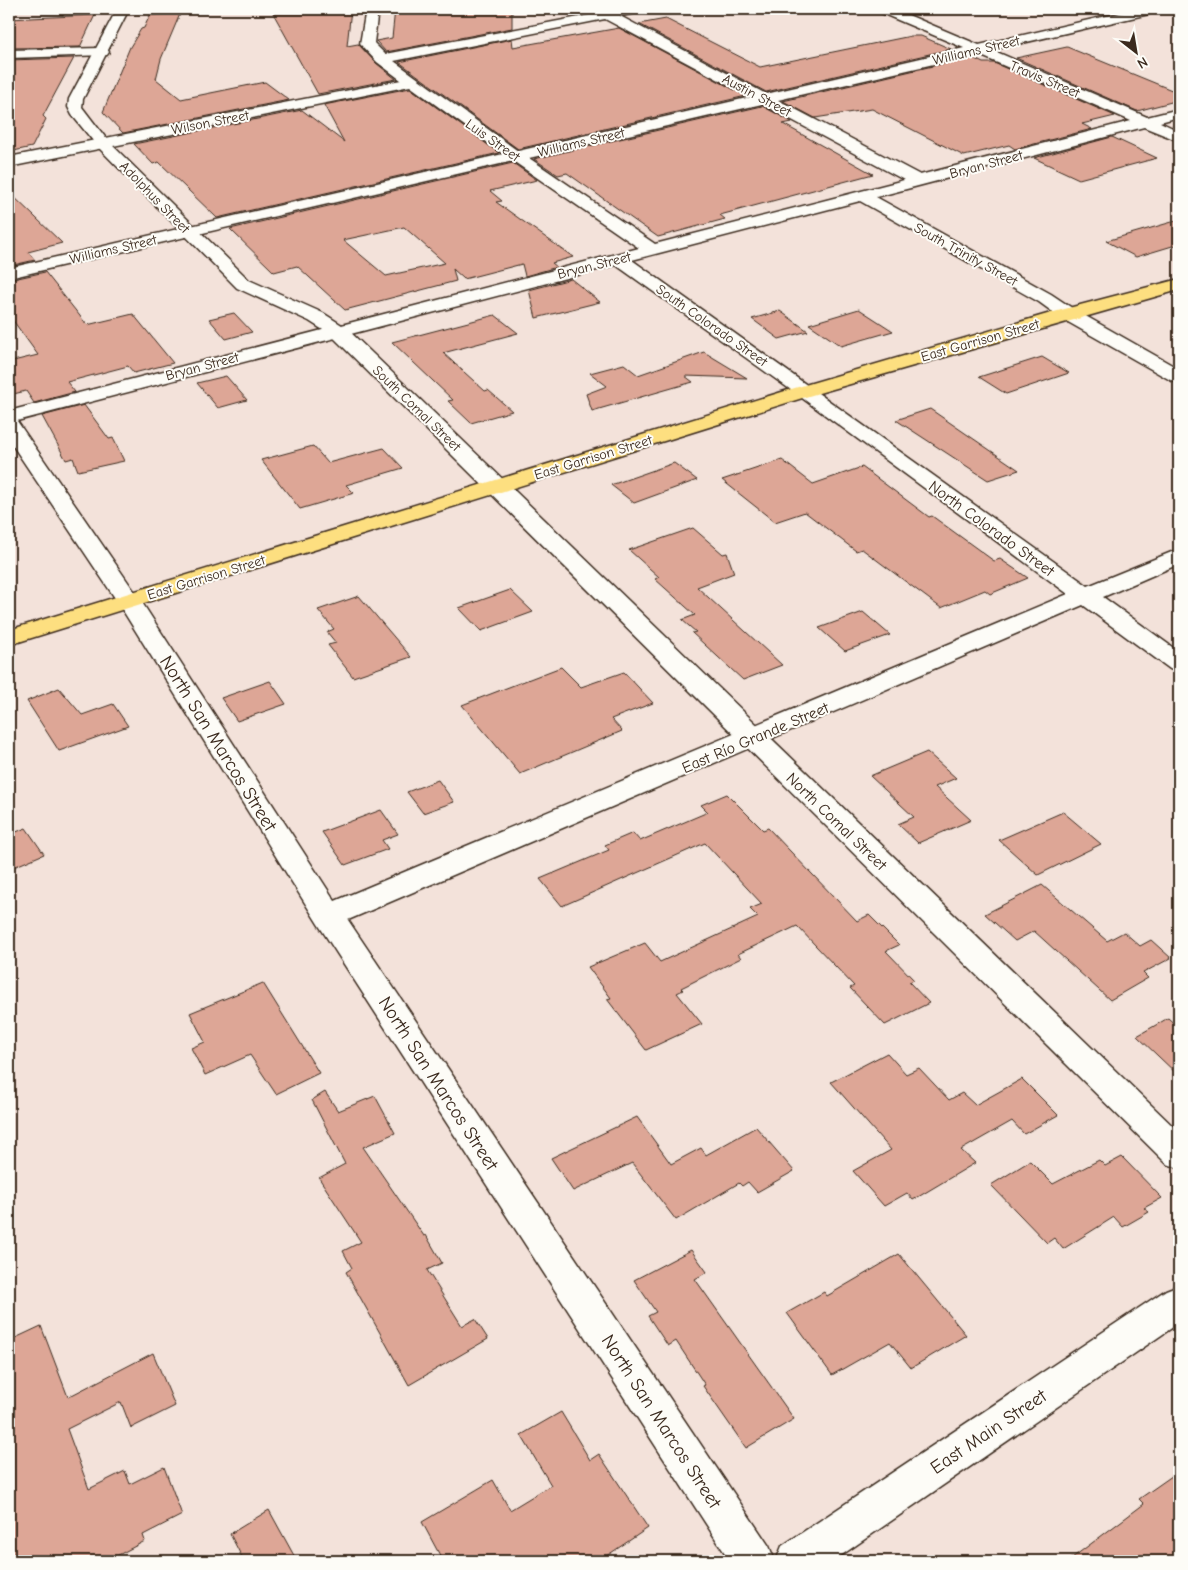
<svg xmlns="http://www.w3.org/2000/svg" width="1188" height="1570" font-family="'Comic Neue',sans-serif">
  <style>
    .building { fill: #dda696; stroke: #3b2a1e; fill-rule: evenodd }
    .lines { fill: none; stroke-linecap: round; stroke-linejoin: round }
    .minor-casing { stroke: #3b2a1e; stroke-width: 3 }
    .tertiary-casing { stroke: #3b2a1e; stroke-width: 3 }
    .secondary-casing { stroke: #3b2a1e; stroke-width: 3 }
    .primary-casing { stroke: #3b2a1e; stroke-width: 3 }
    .minor { fill: #fdfcf7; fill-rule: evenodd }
    .tertiary { fill: #fdfcf7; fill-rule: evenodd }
    .secondary { fill: #fdfcf7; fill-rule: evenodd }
    .primary { fill: #fddf80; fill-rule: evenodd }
    .labels { text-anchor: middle; stroke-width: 4; stroke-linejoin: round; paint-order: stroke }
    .far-street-label { font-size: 14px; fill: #3b2a1e; stroke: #fdfcf7 }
    .street-label { font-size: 16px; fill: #3b2a1e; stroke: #fdfcf7 }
    .near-street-label { font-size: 19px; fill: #3b2a1e; stroke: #fdfcf7 }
  </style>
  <rect width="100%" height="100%" fill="#f3e2da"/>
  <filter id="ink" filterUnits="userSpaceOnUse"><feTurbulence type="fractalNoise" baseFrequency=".02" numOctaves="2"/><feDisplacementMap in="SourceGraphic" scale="10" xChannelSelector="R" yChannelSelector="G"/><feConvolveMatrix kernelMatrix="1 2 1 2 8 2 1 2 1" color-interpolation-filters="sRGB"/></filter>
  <g filter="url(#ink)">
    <g class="building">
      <path d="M323 9H351L347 46 358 44 376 63 396 79 318 94 273 13 323 11Z"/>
      <path d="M395 9H512V28L386 52 376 41 392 38Z"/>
      <path d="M180 14 161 59 156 79 181 99 265 82 289 100 123 133 103 112 130 47 141 29 144 28 150 15Z"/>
      <path d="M95 15 80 47 9 48V19Z"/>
      <path d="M666 19 760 67 911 36H921L951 49 766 92 639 24Z"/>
      <path d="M619 28 746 96 518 149 399 62 512 39 513 47Z"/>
      <path d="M1067 47 1179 93V100L1137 111 1016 58Z"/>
      <path d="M971 57 983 63H994L1115 116 1082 124 1092 129 1015 149 1009 145 964 156 872 109 815 118 783 101Z"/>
      <path d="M74 58 43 116 46 119 32 147 9 152V60Z"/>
      <path d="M410 88 499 153 217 218 159 162 153 164 134 144 302 110 344 142 324 105Z"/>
      <path d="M762 106 792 122 783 124 873 174 720 215 725 219 658 237 567 173 558 175 534 159Z"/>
      <path d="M1112 137 1157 158 1079 179 1034 158Z"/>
      <path d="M513 163 537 180 490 191 502 201 496 202 573 257 552 263 557 267 525 276 522 264 464 279 453 269 456 281 345 310 297 266 274 272 230 229ZM404 227 445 263 386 276 343 240Z"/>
      <path d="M9 192 62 243 28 252 35 260 9 266Z"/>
      <path d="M1179 220V244L1136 257 1106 241Z"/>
      <path d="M45 272 87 325 133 314 173 363 134 373 128 366 67 382 75 392 34 403 26 391 9 395V362L38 355 9 315V280Z"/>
      <path d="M571 279 600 302 536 318 529 290Z"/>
      <path d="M859 309 893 331 841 346 809 324Z"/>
      <path d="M780 311 808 331 779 339 752 319Z"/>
      <path d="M234 313 252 332 226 339 209 319Z"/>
      <path d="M495 315 518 333 443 353 485 391 488 390 512 411 471 423 448 401 453 400 392 342Z"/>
      <path d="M704 352 747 378 685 376 693 382 592 411 586 394 607 386 590 373 624 364 638 375Z"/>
      <path d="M1042 357 1069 373 1006 394 979 377Z"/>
      <path d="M226 376 247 400 218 408 197 383Z"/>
      <path d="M84 405 109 439 113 438 124 461 78 471 73 458 66 460 42 416Z"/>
      <path d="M930 409 1019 470 988 480 896 420Z"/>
      <path d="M313 446 328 463 384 448 403 468 346 485 354 493 300 509 261 460Z"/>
      <path d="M782 460 813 484 862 467 929 517 932 516 994 561 1000 559 1028 578 990 594 985 590 941 608 862 549 856 551 805 512 775 522 722 480Z"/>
      <path d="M674 463 697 480 634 503 611 485Z"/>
      <path d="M693 528 723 554 727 553 734 573 697 587 782 665 743 680 692 633 696 632 682 620 695 615 655 579 659 577 629 550Z"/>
      <path d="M510 590 533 612 481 631 459 608Z"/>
      <path d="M359 596 411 657 353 677 328 645 336 643 327 632 334 629 318 610Z"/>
      <path d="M863 612 890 635 845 651 819 628Z"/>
      <path d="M561 667 581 687 624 672 653 703 611 719 622 731 520 774 462 705Z"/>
      <path d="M270 681 286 704 237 721 221 698Z"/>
      <path d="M59 688 82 715 113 704 128 726 59 751 27 701Z"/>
      <path d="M927 752 956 778 935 787 971 820 918 843 898 824 914 817 870 776Z"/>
      <path d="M438 780 454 802 423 813 407 792Z"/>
      <path d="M727 794 763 830 768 828 857 921 869 915 899 945 886 951 914 980 909 982 929 1003 885 1025 850 988 854 986 797 926 738 954 741 958 681 988 683 990 677 993 702 1024 646 1050 607 999 611 998 588 967 645 943 660 962 758 917 750 909 762 904 705 843 562 906 540 879 609 850 605 845 633 833 640 841 708 812 701 805Z"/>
      <path d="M381 810 398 834 382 840 388 849 345 865 322 832Z"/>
      <path d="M1063 812 1101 844 1038 875 999 840Z"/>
      <path d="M26 828 44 854 9 869V835Z"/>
      <path d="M1042 885 1107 941 1124 932 1140 946 1151 940 1171 958 1143 973 1148 978 1110 1000 1034 931 1015 941 985 914Z"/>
      <path d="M263 983 319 1073 276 1094 250 1055 205 1075 191 1048 205 1042 190 1013Z"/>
      <path d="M1168 1018 1179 1028V1076L1137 1036Z"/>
      <path d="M887 1053 906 1074 919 1068 949 1100 962 1093 975 1105 1022 1079 1058 1115 1024 1134 1012 1121 961 1150 975 1163 913 1200 907 1193 884 1206 853 1171 891 1150 831 1082Z"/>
      <path d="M325 1092 338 1111 375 1096 395 1133 363 1147 424 1236 426 1235 442 1263 427 1270 462 1326 475 1319 488 1339 409 1385 346 1272 352 1268 343 1251 361 1242 319 1178 345 1164 312 1100Z"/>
      <path d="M637 1117 671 1164 701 1148 706 1155 756 1127 794 1171 757 1192 748 1182 742 1186 739 1183 676 1220 632 1163 573 1191 551 1158Z"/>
      <path d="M1122 1157 1162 1198 1144 1208 1149 1212 1123 1227 1114 1217 1063 1249 1054 1238 1047 1243 991 1185 1030 1161 1053 1184 1099 1160 1105 1166Z"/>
      <path d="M691 1250 707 1272 695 1279 794 1419 746 1448 703 1386 705 1385 676 1341 668 1346 648 1316 656 1312 634 1280Z"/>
      <path d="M899 1254 966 1335 911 1368 890 1342 832 1375 787 1313 824 1292 827 1296Z"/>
      <path d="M41 1326 68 1397 153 1353 175 1406 131 1428 121 1402 67 1429 89 1489 125 1471 130 1484 164 1467 182 1515 143 1535 145 1541 107 1561H9V1341Z"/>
      <path d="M561 1412 590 1460 599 1454 648 1528 599 1561H443L422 1522 493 1480 510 1510 551 1485 521 1435Z"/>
      <path d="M1179 1471V1561H1068L1144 1504 1139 1499Z"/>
      <path d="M269 1510 297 1561H244L230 1534Z"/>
    </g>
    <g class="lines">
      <defs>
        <g id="minor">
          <path d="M366 9H378L374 43 385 54 595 14 590 9 609 11 644 9 643 12 620 16 766 94 964 48 879 12 878 9H894L979 45 1137 9H1159L1153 13 992 50 1147 117 1179 109V117L1160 122 1179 131V141L1144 127 876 197 1051 294 1075 310 1179 369V383L1172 381 1061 318 1039 302 860 201 632 260 1088 586 1179 549V564L1103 597 1179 652V672L1170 669 1083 605 348 920 769 1546 775 1561H730L318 924 117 601 9 440V411L639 248 513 161 9 278V268L503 154 410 86 9 167V157L401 80 377 62 360 44ZM605 19 751 97 518 151 394 61ZM977 54 1131 121 920 175 778 100ZM762 104 904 180 655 244 529 158ZM616 265 798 395 1068 594 335 901 141 601 17 421Z"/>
          <path d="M102 48 107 49 109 52 107 55 9 58V50Z"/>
        </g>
        <path id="tertiary" d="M117 9H129L83 99 82 107 108 141 249 280 323 313 345 327 1179 1132V1168L1167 1164 331 335 309 321 237 288 98 147 72 115 68 107 69 99Z"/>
        <path id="secondary" d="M1179 1285V1323L833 1561H776L782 1546 1166 1290Z"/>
        <path id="primary" d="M1179 279V290L812 395 9 645V630L798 387 1061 310Z"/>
      </defs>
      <use href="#minor" class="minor-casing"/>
      <use href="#tertiary" class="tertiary-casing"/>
      <use href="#secondary" class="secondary-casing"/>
      <use href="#primary" class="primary-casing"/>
      <use href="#minor" class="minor"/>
      <use href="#tertiary" class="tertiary"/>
      <use href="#secondary" class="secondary"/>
      <use href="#primary" class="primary"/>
    </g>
  </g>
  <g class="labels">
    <g class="far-street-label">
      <text transform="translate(976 50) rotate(-13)" y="5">Williams Street</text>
      <text transform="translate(1045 79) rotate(23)" y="5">Travis Street</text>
      <text transform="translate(757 95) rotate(28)" y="5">Austin Street</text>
      <text transform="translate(210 122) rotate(-11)" y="5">Wilson Street</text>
      <text transform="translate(493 140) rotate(35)" y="5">Luis Street</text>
      <text transform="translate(581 142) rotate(-13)" y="5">Williams Street</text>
      <text transform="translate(986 164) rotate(-15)" y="5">Bryan Street</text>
      <text transform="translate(155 197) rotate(46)" y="5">Adolphus Street</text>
      <text transform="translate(113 249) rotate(-13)" y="5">Williams Street</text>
      <text transform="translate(966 254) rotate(29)" y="5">South Trinity Street</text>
      <text transform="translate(594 265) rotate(-14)" y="5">Bryan Street</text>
      <text transform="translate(712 325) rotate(35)" y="5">South Colorado Street</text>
      <text transform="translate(980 340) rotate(-16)" y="5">East Garrison Street</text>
      <text transform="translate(202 366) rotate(-15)" y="5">Bryan Street</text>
      <text transform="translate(417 408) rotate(44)" y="5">South Comal Street</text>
      <text transform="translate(593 457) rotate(-17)" y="5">East Garrison Street</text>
      <text transform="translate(206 577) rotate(-17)" y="5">East Garrison Street</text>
    </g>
    <g class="street-label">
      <text transform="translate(992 528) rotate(36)" y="6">North Colorado Street</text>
      <text transform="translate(755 737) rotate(-23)" y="6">East Río Grande Street</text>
      <text transform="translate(837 821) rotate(44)" y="6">North Comal Street</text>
    </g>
    <g class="near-street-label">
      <text transform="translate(219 743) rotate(58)" y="7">North San Marcos Street</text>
      <text transform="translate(439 1083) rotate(57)" y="7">North San Marcos Street</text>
      <text transform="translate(662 1421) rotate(57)" y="7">North San Marcos Street</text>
      <text transform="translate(988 1431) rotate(-34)" y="7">East Main Street</text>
    </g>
  </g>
  <rect width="1188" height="1570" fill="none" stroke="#fdfcf7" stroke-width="30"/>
  <rect x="15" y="15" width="1158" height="1540" fill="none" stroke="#3b2a1e" stroke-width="2" filter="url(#ink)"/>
  <g transform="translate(1136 52) rotate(149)" stroke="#fdfcf7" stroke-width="4" paint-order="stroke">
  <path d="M0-4L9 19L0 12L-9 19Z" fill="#3b2a1e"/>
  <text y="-8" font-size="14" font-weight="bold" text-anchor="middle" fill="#3b2a1e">N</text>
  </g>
</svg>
